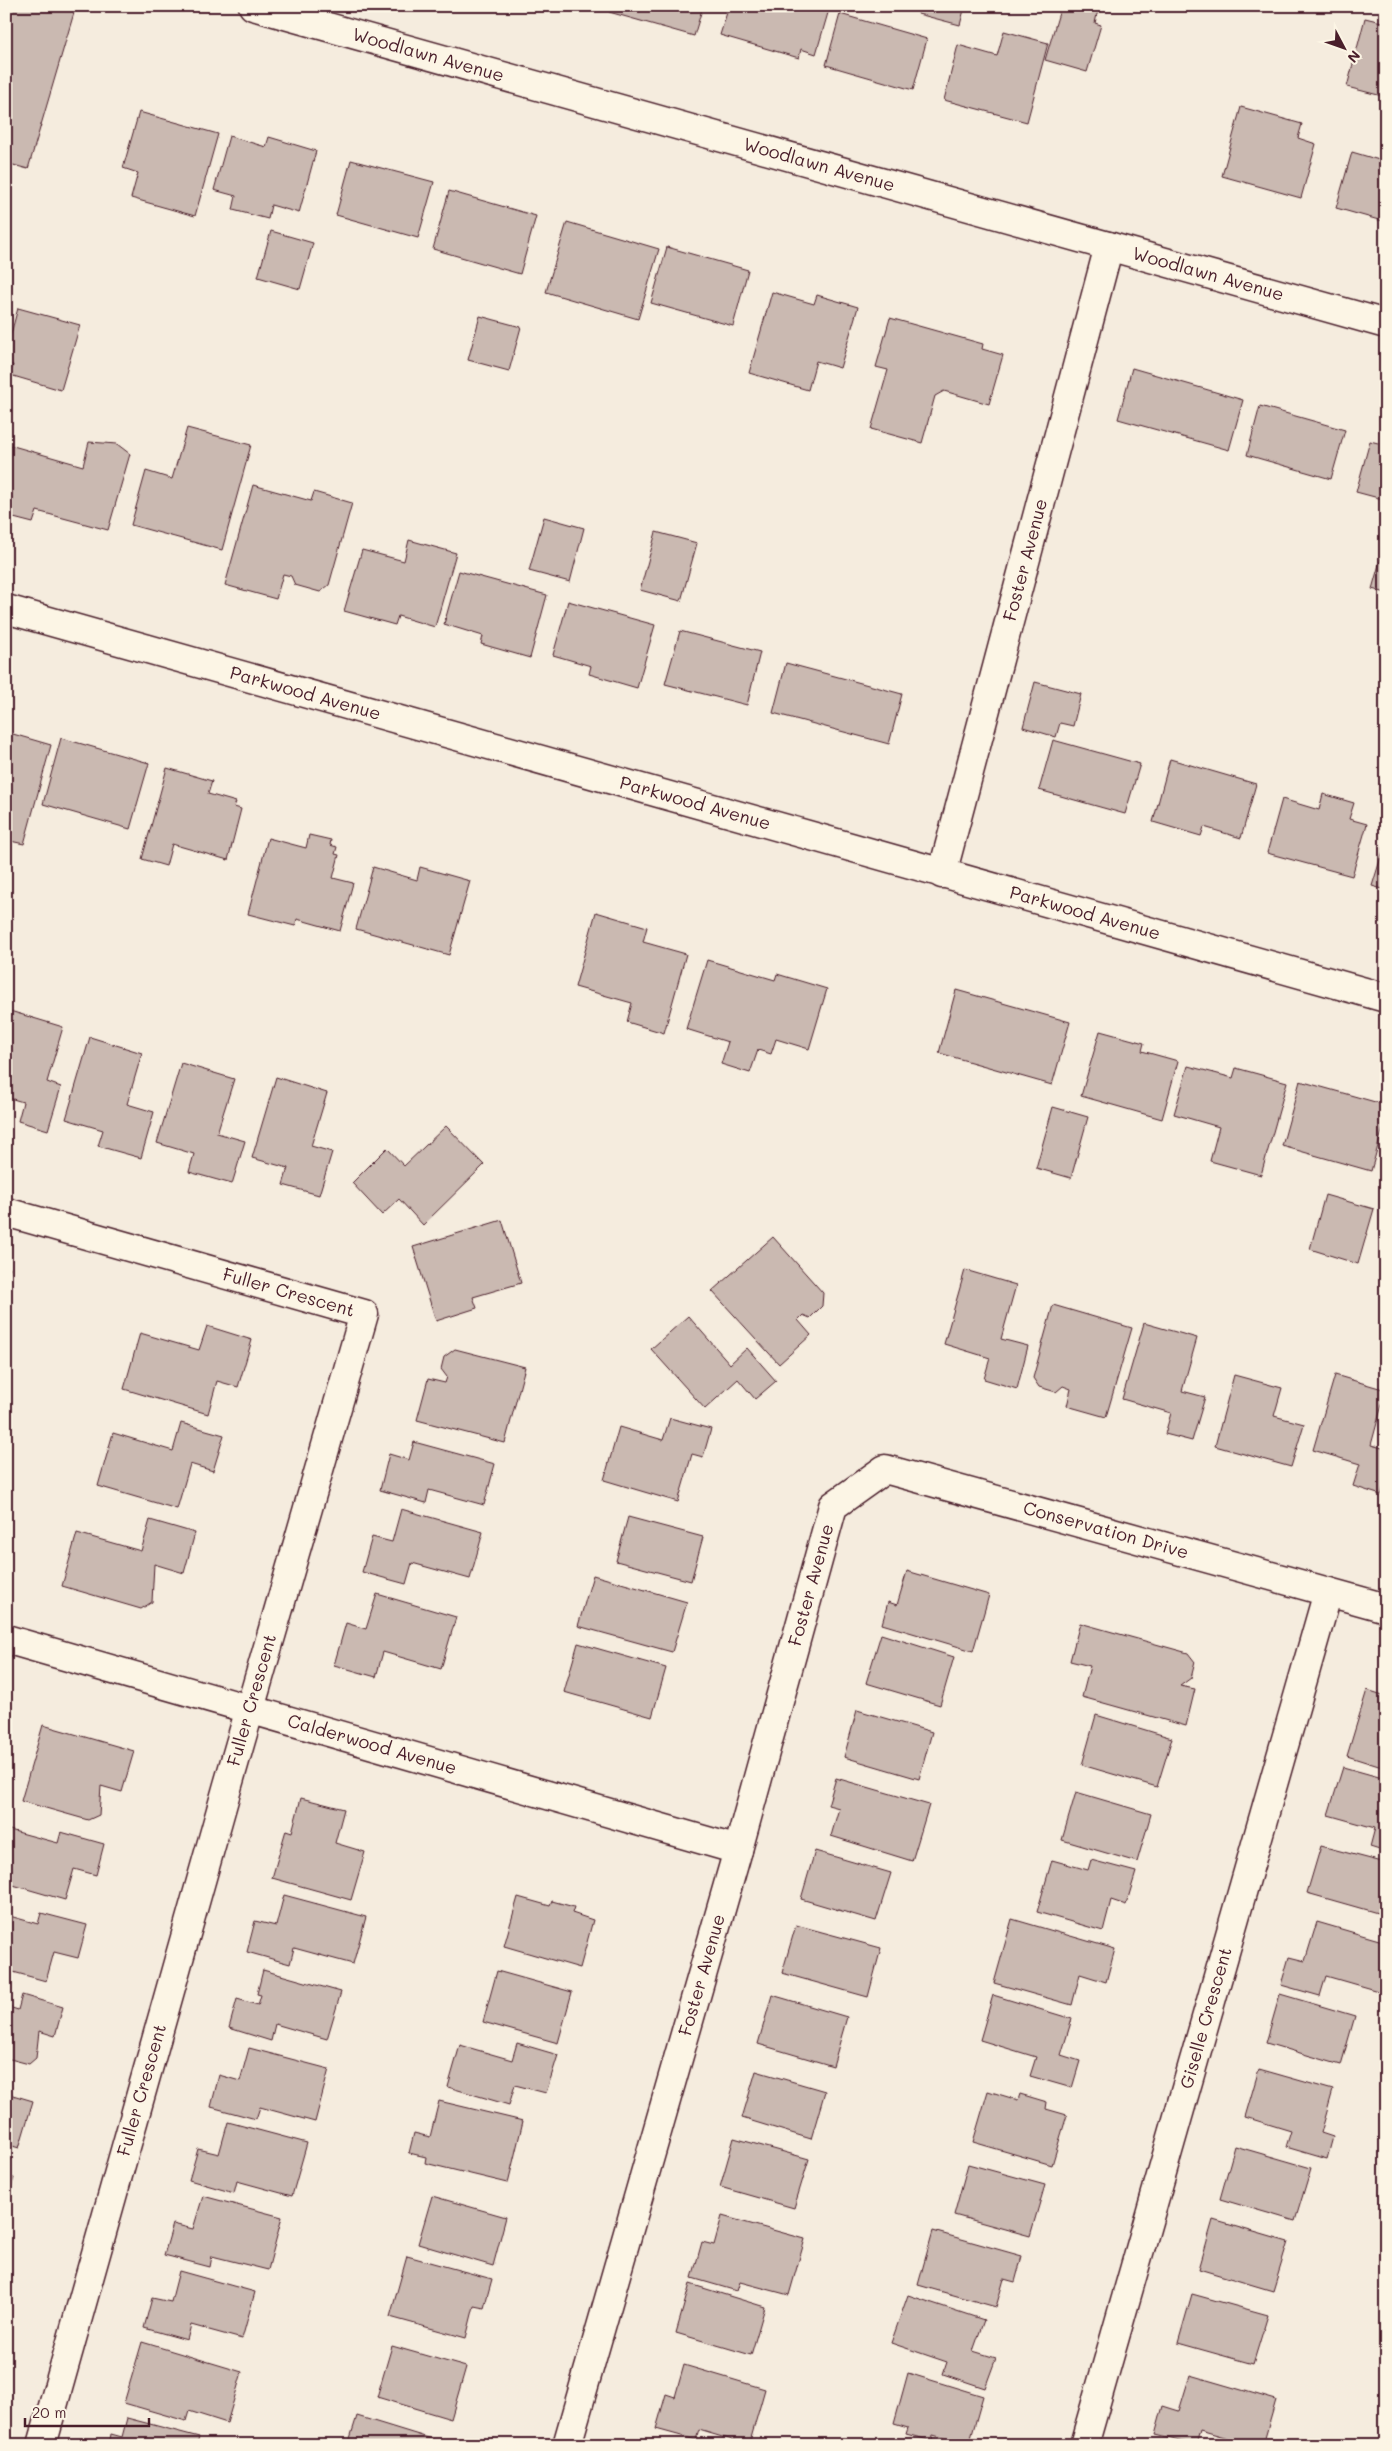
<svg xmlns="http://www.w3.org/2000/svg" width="1392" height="2451" font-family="Mali,sans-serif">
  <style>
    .building { fill: #cab9b1; stroke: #4a1f2b }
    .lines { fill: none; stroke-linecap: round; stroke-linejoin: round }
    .minor-casing { stroke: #4a1f2b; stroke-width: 31 }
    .minor { stroke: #fcf5e5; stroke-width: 28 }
    .labels { text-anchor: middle; stroke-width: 5; stroke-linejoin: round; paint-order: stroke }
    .street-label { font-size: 18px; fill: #4a1f2b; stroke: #fcf5e5 }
  </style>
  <rect width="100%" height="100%" fill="#f5ecde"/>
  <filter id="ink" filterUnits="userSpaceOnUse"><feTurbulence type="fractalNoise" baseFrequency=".02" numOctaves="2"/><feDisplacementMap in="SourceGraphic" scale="10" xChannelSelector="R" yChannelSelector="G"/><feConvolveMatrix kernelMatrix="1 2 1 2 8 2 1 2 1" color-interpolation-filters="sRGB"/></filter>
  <g filter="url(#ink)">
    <g class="building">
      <path d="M6 6H76L28 169 6 163Z"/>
      <path d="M565 6H581L580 11Z"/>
      <path d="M611 6H703L694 36 609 12Z"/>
      <path d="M729 6H830L816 54 801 49 799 58 720 35Z"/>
      <path d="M920 6H965L960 25 918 14Z"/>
      <path d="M1061 6H1086L1098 10 1095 23 1101 25 1087 72 1045 60Z"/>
      <path d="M840 14 927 39 913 90 826 65Z"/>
      <path d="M1365 18 1386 23V97L1347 87Z"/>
      <path d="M1004 31 1048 43 1027 122 944 100 958 45 997 56Z"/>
      <path d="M1241 107 1302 124 1298 138 1316 144 1301 198 1222 176Z"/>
      <path d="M139 112 218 134 195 216 131 198 138 173 123 168Z"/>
      <path d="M229 136 266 147 269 137 316 151 299 213 271 205 268 219 233 210 236 196 214 190Z"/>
      <path d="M1352 152 1386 162V222L1336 208Z"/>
      <path d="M351 160 434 182 418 238 336 215Z"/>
      <path d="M449 191 536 216 520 274 433 249Z"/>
      <path d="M567 222 659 249 638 319 546 292Z"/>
      <path d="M271 231 313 243 300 289 258 277Z"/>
      <path d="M667 247 748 270 733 326 651 303Z"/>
      <path d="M772 292 814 304 817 295 858 307 840 368 816 361 808 390 749 373Z"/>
      <path d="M18 308 80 325 61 390 10 375 13 365 6 364V352Z"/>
      <path d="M480 316 521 327 509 371 468 360Z"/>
      <path d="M890 318 983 344 982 349 1003 355 989 404 944 391 935 396 922 443 871 429 888 370 876 367Z"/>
      <path d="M1132 368 1243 400 1229 450 1118 419Z"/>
      <path d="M1260 406 1345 430 1331 479 1247 455Z"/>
      <path d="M187 428 251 445 222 550 131 525 146 471 172 479Z"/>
      <path d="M1370 441 1386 445V500L1356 492Z"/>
      <path d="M89 442 117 444 130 454 108 530 37 511 33 523 6 516V444L83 466Z"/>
      <path d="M253 485 311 501 314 492 352 503 329 585 320 592 295 585 291 576 283 574 276 599 225 585Z"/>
      <path d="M544 517 584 528 570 582 529 571Z"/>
      <path d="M656 532 697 543 681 601 640 590Z"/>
      <path d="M409 540 456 553 435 627 398 616 395 625 344 611 362 550 404 561Z"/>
      <path d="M1386 540V593L1372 589Z"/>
      <path d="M459 571 547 595 530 658 481 644 483 636 444 624Z"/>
      <path d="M568 601 655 625 637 688 589 674 591 666 553 655Z"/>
      <path d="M680 631 760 652 747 705 665 684Z"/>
      <path d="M786 663 902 694 889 744 773 713Z"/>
      <path d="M1035 682 1081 694 1073 726 1060 723 1056 737 1023 727Z"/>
      <path d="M6 732 51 745 24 844 6 840Z"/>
      <path d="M61 738 149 763 130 829 43 804Z"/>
      <path d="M1053 740 1140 764 1125 814 1039 790Z"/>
      <path d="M1170 759 1256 784 1241 838 1204 827 1201 836 1153 822Z"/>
      <path d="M167 768 212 781 208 794 236 802 234 807 241 809 228 860 172 844 166 866 142 859Z"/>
      <path d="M1323 794 1354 803 1349 819 1367 824 1352 876 1267 853 1282 799 1319 810Z"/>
      <path d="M309 835 331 840 330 845 337 847 335 854 339 855 333 878 353 883 340 931 297 919 295 926 248 914 268 838 306 848Z"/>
      <path d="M1386 841V890L1372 886Z"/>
      <path d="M373 867 417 880 420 867 470 881 449 955 356 929Z"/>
      <path d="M596 912 647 927 643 942 686 954 664 1033 627 1022 632 1003 575 987Z"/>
      <path d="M707 960 775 980 777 974 827 989 809 1049 776 1039 771 1054 758 1050 750 1073 721 1064 728 1042 686 1029Z"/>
      <path d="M956 990 1070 1022 1052 1085 939 1053Z"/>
      <path d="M10 1011 63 1027 47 1082 61 1087 48 1130 18 1121 23 1102 6 1097V1025Z"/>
      <path d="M1100 1031 1144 1043 1142 1051 1178 1061 1162 1119 1081 1096Z"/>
      <path d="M90 1037 142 1053 127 1104 154 1112 141 1158 98 1146 103 1130 66 1119Z"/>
      <path d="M181 1063 234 1079 217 1133 245 1141 232 1184 189 1172 194 1154 157 1143Z"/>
      <path d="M1188 1066 1233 1078 1236 1068 1287 1082 1261 1175 1210 1161 1219 1127 1174 1114Z"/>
      <path d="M276 1077 327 1093 311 1146 332 1152 319 1195 283 1185 288 1168 252 1158Z"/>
      <path d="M1300 1081 1386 1105V1117L1371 1171 1282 1146Z"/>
      <path d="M1053 1107 1088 1117 1071 1178 1036 1168Z"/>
      <path d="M446 1126 484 1165 423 1225 399 1199 382 1215 352 1183 387 1148 404 1166Z"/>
      <path d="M1325 1195 1374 1209 1358 1264 1310 1249Z"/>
      <path d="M502 1220 521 1283 473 1297 477 1308 436 1321 413 1247Z"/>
      <path d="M773 1237 823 1293 822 1306 810 1318 803 1315 798 1320 811 1335 779 1364 712 1291Z"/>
      <path d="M6 1267 10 1268 6 1283Z"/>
      <path d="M965 1270 1016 1285 1001 1339 1028 1346 1017 1389 984 1379 990 1358 944 1344Z"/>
      <path d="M1053 1305 1132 1328 1106 1417 1067 1406 1071 1389 1063 1386 1056 1392 1039 1387 1033 1378Z"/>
      <path d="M688 1316 730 1364 747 1348 776 1381 755 1399 738 1379 705 1409 651 1349Z"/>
      <path d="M1144 1323 1197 1338 1182 1391 1205 1397 1192 1441 1165 1434 1171 1413 1122 1399Z"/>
      <path d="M207 1326 252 1340 238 1387 217 1381 208 1414 124 1389 140 1333 199 1350Z"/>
      <path d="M455 1349 525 1367 505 1443 417 1420 428 1379 445 1383 447 1377 441 1369 444 1357Z"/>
      <path d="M1234 1375 1282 1388 1274 1416 1304 1424 1291 1467 1215 1446Z"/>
      <path d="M1335 1375 1386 1390 1371 1445 1386 1449V1479L1381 1495 1353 1486 1360 1464 1313 1450Z"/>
      <path d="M670 1418 711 1429 703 1457 692 1454 678 1502 604 1480 619 1427 663 1440Z"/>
      <path d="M181 1423 224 1435 213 1471 190 1464 177 1509 98 1486 113 1433 173 1451Z"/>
      <path d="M414 1442 495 1464 484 1505 429 1490 426 1503 380 1490 389 1454 409 1460Z"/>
      <path d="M401 1509 483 1532 470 1579 412 1563 406 1584 362 1572 372 1537 392 1542Z"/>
      <path d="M628 1517 703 1537 691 1581 616 1561Z"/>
      <path d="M150 1520 195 1533 184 1573 154 1564 152 1602 141 1609 62 1586 77 1533 141 1551Z"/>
      <path d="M907 1571 989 1595 973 1651 882 1624 888 1602 897 1605Z"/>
      <path d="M593 1575 687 1602 672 1652 578 1626Z"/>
      <path d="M377 1594 456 1617 441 1669 383 1652 376 1677 334 1665 346 1623 366 1629Z"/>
      <path d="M1080 1623 1188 1653 1195 1662 1191 1678 1180 1686 1195 1689 1186 1726 1082 1697 1090 1666 1070 1661Z"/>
      <path d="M881 1634 954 1657 940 1705 866 1683Z"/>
      <path d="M578 1643 666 1668 652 1717 564 1692Z"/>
      <path d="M1367 1690 1386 1696 1385 1768 1347 1756Z"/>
      <path d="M857 1710 932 1732 919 1779 844 1757Z"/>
      <path d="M1096 1715 1172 1738 1157 1787 1082 1765Z"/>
      <path d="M43 1725 134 1751 122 1792 101 1786 99 1815 88 1820 21 1801Z"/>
      <path d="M1343 1767 1386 1779V1852L1370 1847 1375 1828 1328 1815Z"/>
      <path d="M836 1778 929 1805 912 1861 831 1836 839 1808 828 1805Z"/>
      <path d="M1076 1792 1151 1814 1137 1862 1062 1840Z"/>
      <path d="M301 1798 344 1809 335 1843 365 1852 351 1900 272 1878 286 1830 292 1832Z"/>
      <path d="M6 1829 58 1843 61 1832 104 1844 96 1875 74 1869 65 1900 6 1883Z"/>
      <path d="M1321 1846 1386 1863V1897L1381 1914 1307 1893Z"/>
      <path d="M815 1851 891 1873 876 1921 801 1899Z"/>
      <path d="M1052 1860 1088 1870 1091 1860 1136 1872 1126 1905 1111 1900 1103 1931 1037 1912Z"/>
      <path d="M284 1895 366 1917 353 1964 294 1948 290 1964 247 1952 255 1921 276 1926Z"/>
      <path d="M518 1897 550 1906 552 1901 574 1907 572 1913 593 1920 580 1968 504 1946Z"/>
      <path d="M41 1913 87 1925 78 1958 54 1952 46 1981 6 1970V1915L38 1924Z"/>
      <path d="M1012 1919 1115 1949 1106 1982 1080 1974 1072 2005 994 1983Z"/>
      <path d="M1317 1922 1386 1942 1385 1993 1326 1976 1320 1996 1281 1985 1289 1957 1305 1961Z"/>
      <path d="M796 1925 881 1948 868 1997 782 1973Z"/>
      <path d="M263 1970 341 1992 327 2039 275 2024 271 2041 229 2028 237 1999 258 2005 261 1995 257 1994Z"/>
      <path d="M497 1971 572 1992 558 2043 483 2022Z"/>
      <path d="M1280 1994 1355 2016 1341 2065 1266 2043Z"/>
      <path d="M22 1995 63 2007 55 2036 39 2031 36 2058 29 2064 6 2058V2006L18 2010Z"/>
      <path d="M772 1995 847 2017 833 2066 758 2044Z"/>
      <path d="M993 1995 1072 2019 1061 2055 1080 2061 1072 2088 1030 2076 1036 2057 980 2040Z"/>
      <path d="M517 2043 558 2055 546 2093 515 2085 509 2105 448 2087 460 2045 512 2060Z"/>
      <path d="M249 2048 329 2069 315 2122 260 2107 256 2119 211 2107 219 2075 240 2081Z"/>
      <path d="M1259 2069 1333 2090 1321 2133 1333 2137 1327 2159 1286 2147 1291 2131 1245 2117Z"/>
      <path d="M756 2071 825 2091 811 2139 742 2118Z"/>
      <path d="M988 2091 1018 2100 1020 2094 1047 2102 1046 2109 1067 2115 1052 2165 973 2142Z"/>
      <path d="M6 2093 33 2101 19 2148 6 2144Z"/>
      <path d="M439 2101 523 2121 508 2183 425 2163 426 2157 409 2153 414 2133 430 2137Z"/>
      <path d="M228 2122 307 2143 292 2196 237 2181 234 2193 189 2180 198 2149 219 2154Z"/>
      <path d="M734 2138 809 2159 794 2208 720 2187Z"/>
      <path d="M1235 2146 1311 2168 1295 2221 1220 2199Z"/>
      <path d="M968 2164 1045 2185 1030 2236 954 2215Z"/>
      <path d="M6 2175 14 2178 6 2204Z"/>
      <path d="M203 2196 282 2217 268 2270 212 2256 210 2267 164 2255 173 2224 193 2229Z"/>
      <path d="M432 2196 506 2217 493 2266 418 2244Z"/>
      <path d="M722 2216 805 2239 789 2295 740 2282 737 2291 692 2278 702 2242 714 2245Z"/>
      <path d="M1213 2220 1288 2242 1273 2291 1199 2269Z"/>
      <path d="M933 2231 1022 2256 1015 2282 1004 2279 996 2307 918 2285Z"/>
      <path d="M407 2256 492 2279 484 2308 474 2306 466 2338 390 2317Z"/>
      <path d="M179 2271 255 2292 242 2339 191 2325 187 2340 144 2328 152 2298 171 2302Z"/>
      <path d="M690 2284 765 2307 751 2355 676 2333Z"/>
      <path d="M1192 2294 1268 2315 1253 2364 1178 2343Z"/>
      <path d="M908 2295 984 2320 973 2351 996 2358 985 2388 943 2374 947 2362 891 2343Z"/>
      <path d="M142 2342 242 2372 227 2423 189 2411 186 2421 124 2403Z"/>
      <path d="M392 2346 466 2367 451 2419 377 2397Z"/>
      <path d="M684 2365 765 2389 749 2445 699 2430 696 2440 656 2429 666 2394 675 2397Z"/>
      <path d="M908 2373 983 2396 969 2445 933 2435 932 2441 906 2434 908 2428 894 2424Z"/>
      <path d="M1190 2375 1276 2400 1263 2445H1253L1200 2430 1196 2445 1155 2435 1163 2406 1179 2411Z"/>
      <path d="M357 2416 448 2444V2445H348Z"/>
      <path d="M127 2418 199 2437 197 2445H109L111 2434 122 2437Z"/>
      <path d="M645 2439 663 2445H644Z"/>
    </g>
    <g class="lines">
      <defs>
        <g id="minor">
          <path id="s1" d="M253 6 1386 324"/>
          <path id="s2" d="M6 609 1386 998"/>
          <path id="s3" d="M942 874 1109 246"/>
          <path id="s4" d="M6 1212 364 1314 228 1785 42 2445"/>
          <path id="s5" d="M6 1639 738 1850"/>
          <path id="s6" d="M567 2445 738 1850 833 1506 885 1469 1386 1608"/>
          <path id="s7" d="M1084 2445 1328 1592"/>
        </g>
      </defs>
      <use href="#minor" class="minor-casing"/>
      <use href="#minor" class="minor"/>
    </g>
  </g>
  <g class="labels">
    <g class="street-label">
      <text dy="6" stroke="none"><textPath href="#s1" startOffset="182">Woodlawn Avenue</textPath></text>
      <text dy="6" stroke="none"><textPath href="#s1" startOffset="588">Woodlawn Avenue</textPath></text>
      <text dy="6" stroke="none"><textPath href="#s1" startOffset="992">Woodlawn Avenue</textPath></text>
      <text dy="6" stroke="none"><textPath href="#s3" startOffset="325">Foster Avenue</textPath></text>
      <text dy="6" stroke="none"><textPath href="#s2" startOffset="311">Parkwood Avenue</textPath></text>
      <text dy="6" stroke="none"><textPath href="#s2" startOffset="716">Parkwood Avenue</textPath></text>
      <text dy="6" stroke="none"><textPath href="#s2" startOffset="1121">Parkwood Avenue</textPath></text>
      <text dy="6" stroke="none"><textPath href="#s4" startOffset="294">Fuller Crescent</textPath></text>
      <text dy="6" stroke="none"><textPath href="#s6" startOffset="1269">Conservation Drive</textPath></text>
      <text dy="6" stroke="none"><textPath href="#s6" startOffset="894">Foster Avenue</textPath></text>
      <text transform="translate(252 1700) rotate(-74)" y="6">Fuller Crescent</text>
      <text dy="6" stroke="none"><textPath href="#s5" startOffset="381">Calderwood Avenue</textPath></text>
      <text dy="6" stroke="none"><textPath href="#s6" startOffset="489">Foster Avenue</textPath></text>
      <text dy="6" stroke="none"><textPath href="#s7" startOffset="444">Giselle Crescent</textPath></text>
      <text transform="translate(142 2090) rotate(-74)" y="6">Fuller Crescent</text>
    </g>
  </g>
  <rect width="1392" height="2451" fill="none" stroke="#fcf5e5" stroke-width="25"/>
  <rect x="12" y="12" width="1367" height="2426" fill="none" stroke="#4a1f2b" stroke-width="2" filter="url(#ink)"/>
  <g transform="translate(1344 48) rotate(131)" stroke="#fcf5e5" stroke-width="4" paint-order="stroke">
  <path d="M0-4L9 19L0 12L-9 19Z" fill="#4a1f2b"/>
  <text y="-8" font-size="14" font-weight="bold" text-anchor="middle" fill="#4a1f2b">N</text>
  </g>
  <path d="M25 2418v8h124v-8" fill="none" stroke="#4a1f2b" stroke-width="2.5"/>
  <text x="32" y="2418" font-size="15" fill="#4a1f2b" stroke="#fcf5e5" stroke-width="4" paint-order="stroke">20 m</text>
</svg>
